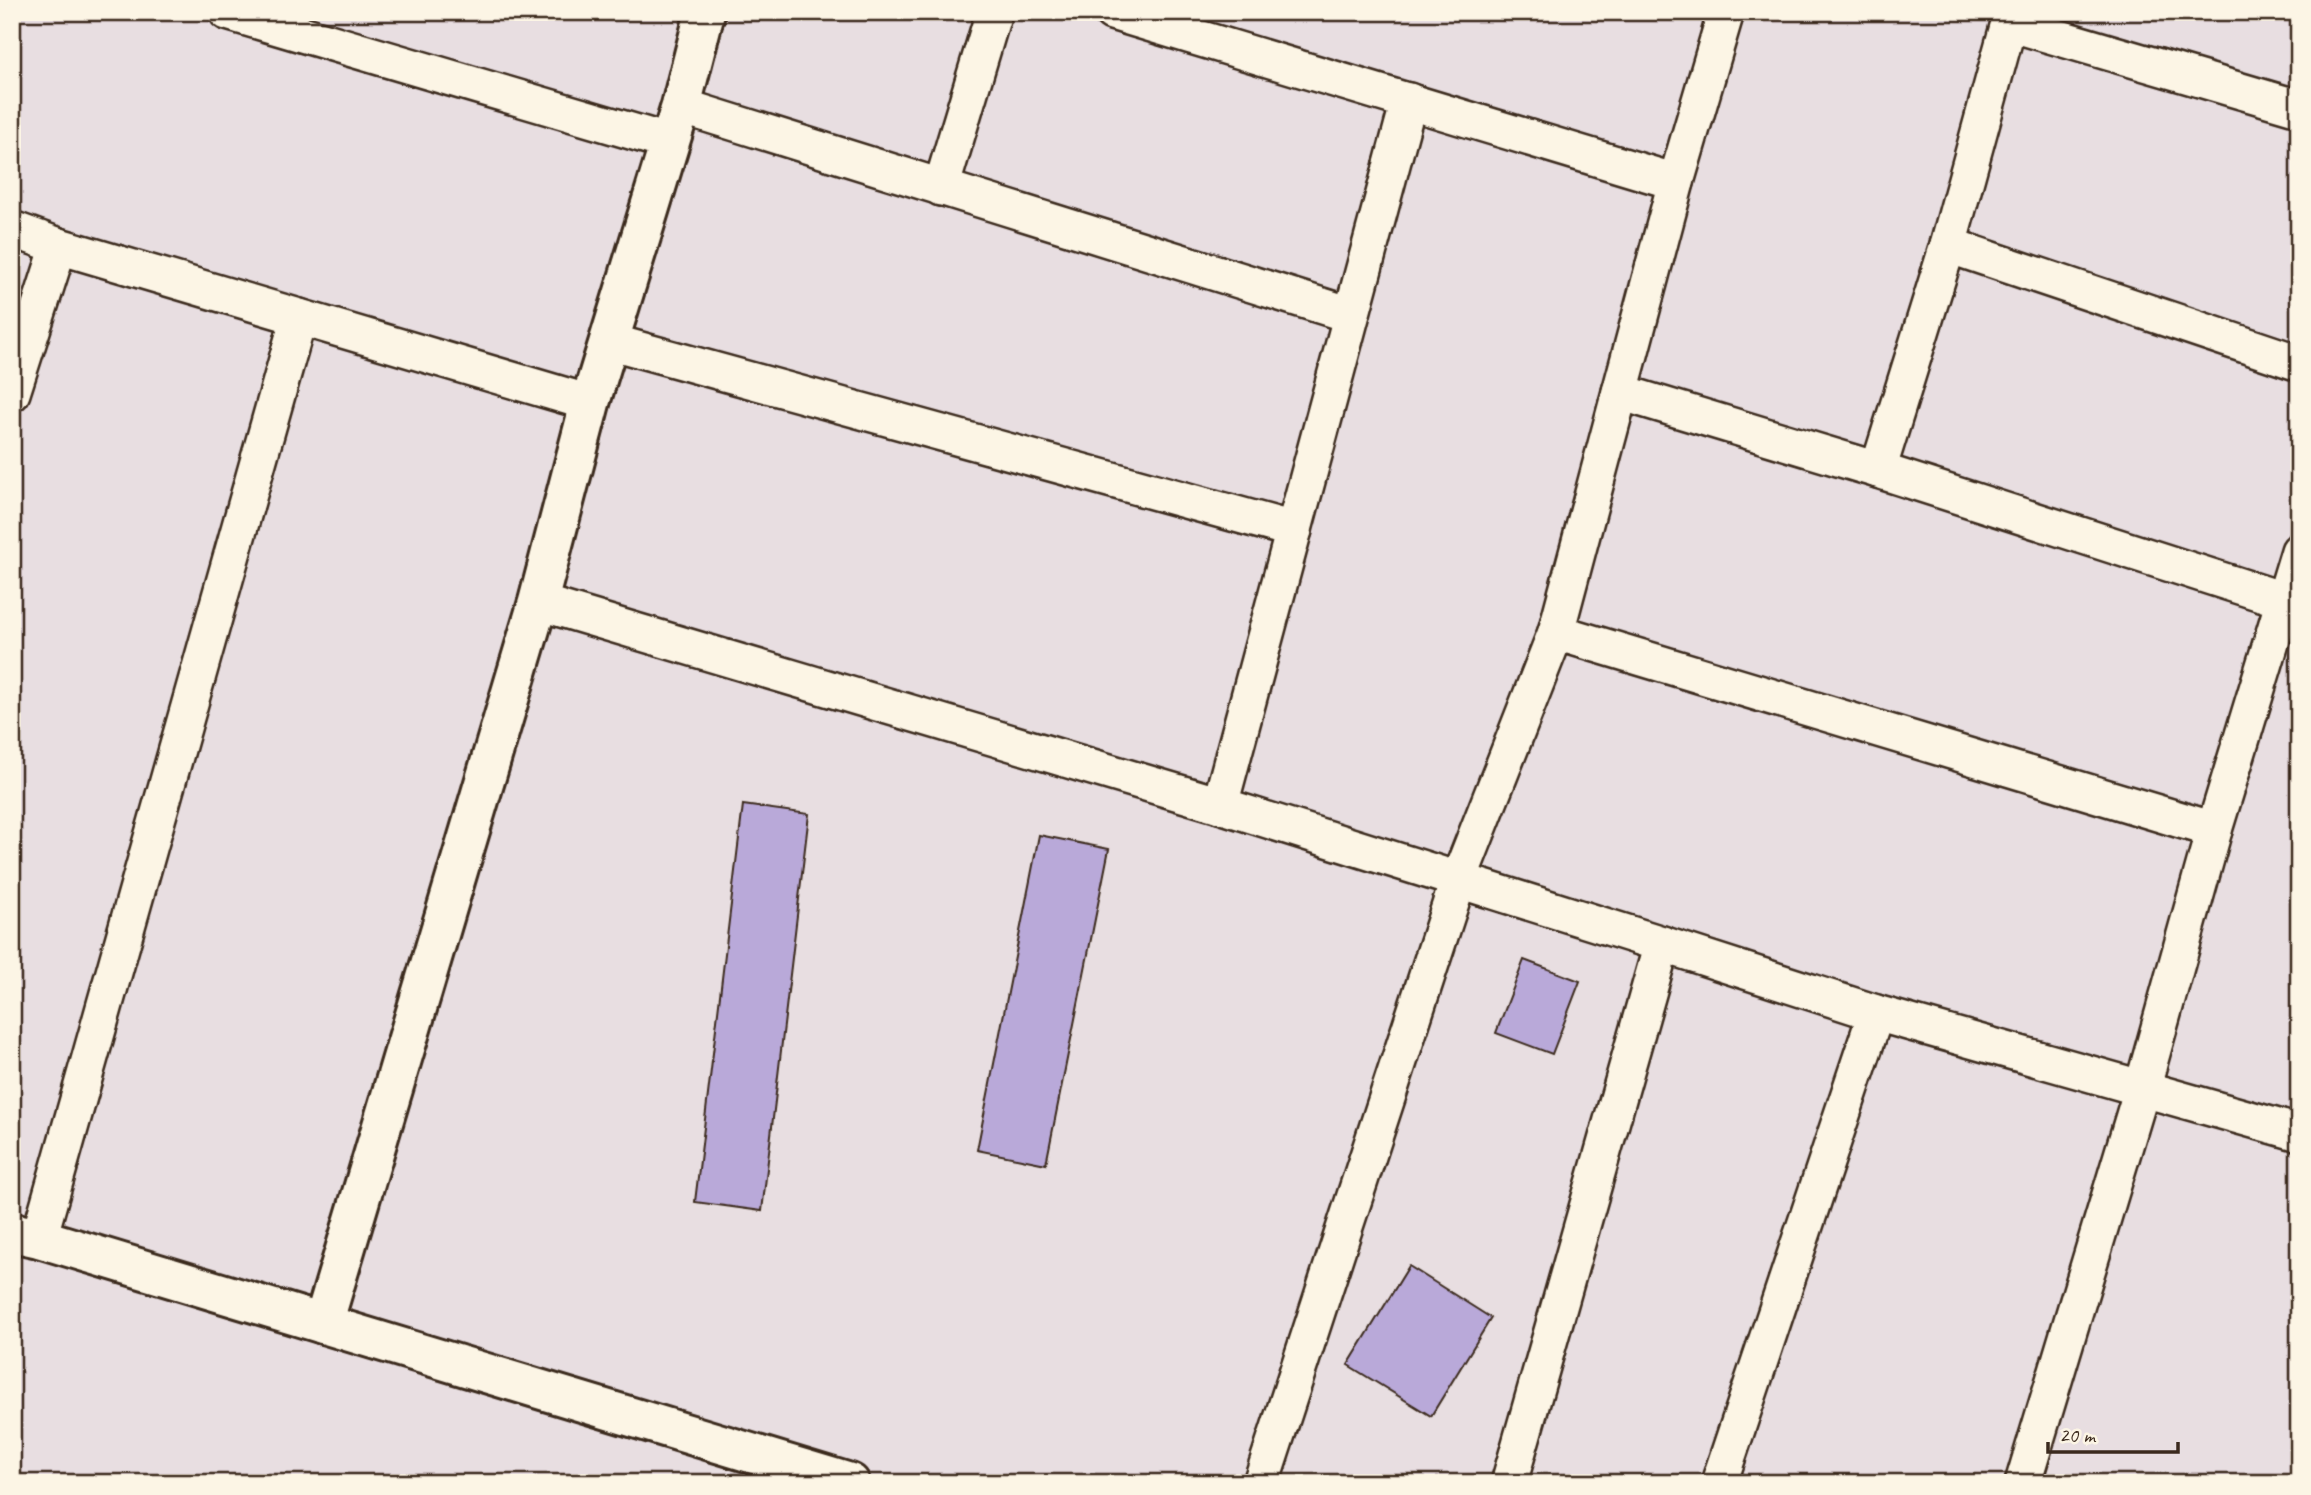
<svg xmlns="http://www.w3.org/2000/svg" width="2311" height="1495" font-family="Caveat,sans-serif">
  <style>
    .building { fill: #b9a9d9; stroke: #3b2a1e; stroke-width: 2 }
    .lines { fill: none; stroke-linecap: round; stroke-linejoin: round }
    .minor-casing { stroke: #3b2a1e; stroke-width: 40 }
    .tertiary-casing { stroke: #3b2a1e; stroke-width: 44 }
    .minor { stroke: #fcf5e5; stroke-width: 35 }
    .tertiary { stroke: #fcf5e5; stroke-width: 38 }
  </style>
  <rect width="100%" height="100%" fill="#e8dee1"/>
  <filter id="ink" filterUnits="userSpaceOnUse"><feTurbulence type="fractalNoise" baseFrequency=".0143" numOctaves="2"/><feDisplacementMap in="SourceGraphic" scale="14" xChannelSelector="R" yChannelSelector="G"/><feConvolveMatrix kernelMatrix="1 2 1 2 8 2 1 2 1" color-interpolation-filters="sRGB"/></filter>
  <g filter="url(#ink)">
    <g class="building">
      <path d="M743 805 809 814 762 1211 695 1202Z"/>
      <path d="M1039 835 1109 849 1046 1164 977 1150Z"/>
      <path d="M1524 960 1580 981 1552 1054 1496 1033Z"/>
      <path d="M1409 1266 1491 1318 1431 1416 1348 1365Z"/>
    </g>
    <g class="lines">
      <defs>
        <g id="minor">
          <path d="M227 12 668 142"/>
          <path d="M1112 12 1676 182"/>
          <path d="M2009 23 2299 108"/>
          <path d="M681 106 1351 315"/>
          <path d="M941 188 994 12"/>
          <path d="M12 229 59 246 590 403"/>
          <path d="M1948 245 2299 363"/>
          <path d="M608 341 1294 530"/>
          <path d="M1620 392 1878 470 2283 600"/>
          <path d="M12 393 59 246"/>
          <path d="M1878 470 1948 245 2012 12"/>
          <path d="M538 602 1220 805 1662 944 1876 1013 2299 1133"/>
          <path d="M1556 632 2214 830"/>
          <path d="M1220 805 1409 101"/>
          <path d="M39 1238 299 317"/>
          <path d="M1261 1483 1458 881 1556 632 1676 182 1726 12"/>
          <path d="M1509 1483 1662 944"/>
          <path d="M1719 1483 1876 1013"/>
          <path d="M2023 1483 2142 1089 2214 830 2299 551"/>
        </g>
        <g id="tertiary">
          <path d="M12 1232 39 1238 850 1483"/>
          <path d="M323 1324 538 602 590 403 681 106 705 12"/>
        </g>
      </defs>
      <use href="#minor" class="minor-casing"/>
      <use href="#tertiary" class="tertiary-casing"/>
      <use href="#minor" class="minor"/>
      <use href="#tertiary" class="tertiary"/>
    </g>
  </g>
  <rect width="2311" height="1495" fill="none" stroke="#fcf5e5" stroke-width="42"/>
  <rect x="21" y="21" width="2269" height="1453" fill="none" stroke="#3b2a1e" stroke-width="2.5" filter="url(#ink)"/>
  <path d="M2048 1442v10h130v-10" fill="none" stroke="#3b2a1e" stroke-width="3.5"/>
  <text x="2059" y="1442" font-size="21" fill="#3b2a1e" stroke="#fcf5e5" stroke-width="5" paint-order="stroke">20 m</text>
</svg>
